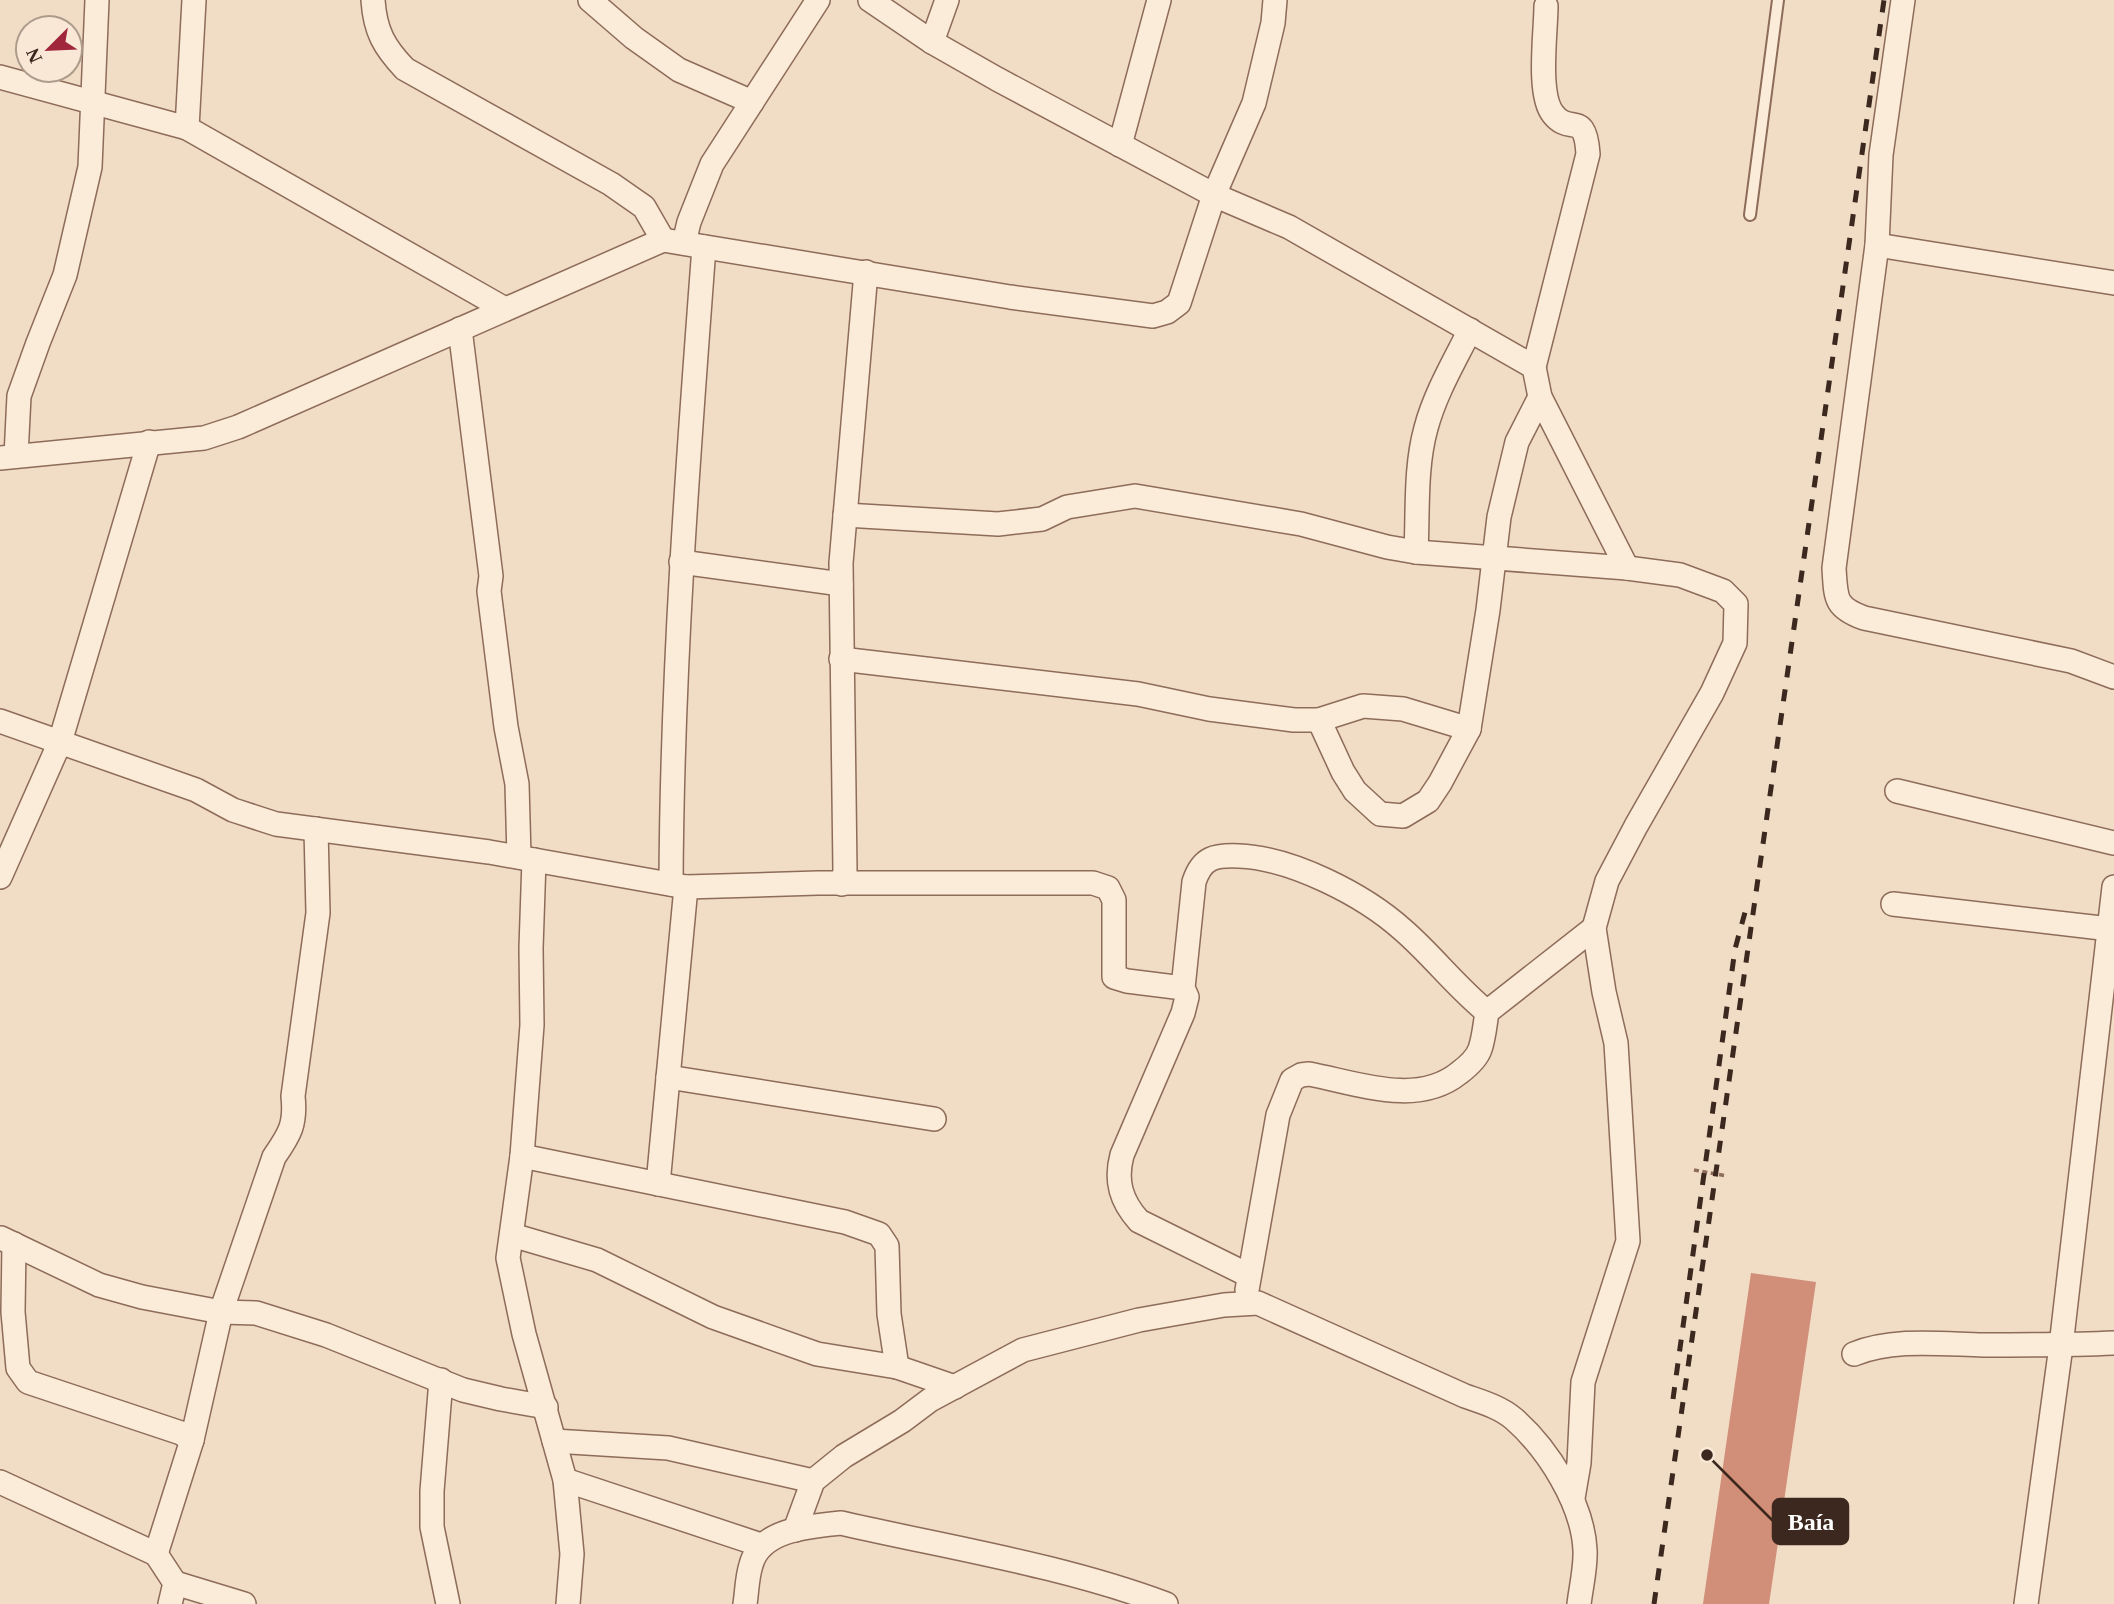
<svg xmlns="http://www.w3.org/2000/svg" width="2114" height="1604" font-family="Georgia,serif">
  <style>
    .building { fill: #d18e78 }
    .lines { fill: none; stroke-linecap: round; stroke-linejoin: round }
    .service-casing { stroke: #8d6c59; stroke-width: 14 }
    .minor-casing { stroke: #8d6c59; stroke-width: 26 }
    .path { stroke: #8d6c59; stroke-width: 3.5; stroke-dasharray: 5 3.5; stroke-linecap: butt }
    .service { stroke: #fbebd9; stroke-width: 10 }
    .minor { stroke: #fbebd9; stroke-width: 23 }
    .rail { stroke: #3c281e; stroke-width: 5; stroke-dasharray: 12 12; stroke-linecap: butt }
    .leader { fill: none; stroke: #3c281e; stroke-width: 2.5 }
    .callout-dot { fill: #3c281e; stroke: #f8e8d5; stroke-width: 2.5 }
    .callout { fill: #3c281e; stroke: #3c281e; stroke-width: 2.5 }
    .callout-label { font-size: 24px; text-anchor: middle; font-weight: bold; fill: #fff }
  </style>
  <rect width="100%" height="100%" fill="#f1dcc5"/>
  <path class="building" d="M1751 1273 1816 1282 1769 1604H1703Z"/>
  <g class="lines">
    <defs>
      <path id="service" d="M1750 215 1778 0"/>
      <g id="minor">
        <path d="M373 0C375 31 384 47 405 69L611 184 644 207 663 240"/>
        <path d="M590 0 634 38 679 70 752 102"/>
        <path d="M870 0 932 42 997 79 1214 195 1289 227 1534 367 1540 397 1627 568"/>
        <path d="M1903 0 1881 155 1877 245 1834 568C1836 598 1834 607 1864 618L2071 661 2114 677"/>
        <path d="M932 42 947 0"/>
        <path d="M0 77 187 128 505 309"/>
        <path d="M187 128 194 0"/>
        <path d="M1120 145 1159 0"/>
        <path d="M684 243 689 222 712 164 818 0"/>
        <path d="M1877 245 2114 283"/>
        <path d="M460 329 491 576 489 591 506 727 517 784 519 857"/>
        <path d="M1534 367 1588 154C1585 109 1570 136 1553 114 1537 94 1546 32 1546 6"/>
        <path d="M16 456 19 396 38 343 65 275 90 167 97 0"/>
        <path d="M0 458 204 438 238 427 663 240 1010 297 1153 316 1167 312 1179 303 1214 195 1254 103 1273 23 1275 0"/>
        <path d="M845 515 998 524 1042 519 1067 507 1135 496 1301 524 1387 547 1416 552 1627 568 1680 575 1723 591 1736 604 1735 643 1712 693 1636 826 1607 881 1594 928 1604 992 1616 1043 1628 1241 1583 1382 1579 1463 1573 1498"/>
        <path d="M1416 552C1418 512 1415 467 1426 428 1435 394 1454 362 1470 330"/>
        <path d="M681 562 841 584"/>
        <path d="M841 659 1138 694 1209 709 1294 720H1319L1363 706 1403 709 1469 729"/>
        <path d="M1319 720 1343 772 1355 791 1380 814 1403 816 1428 801 1440 783 1469 729 1488 610 1499 517 1517 442 1540 397"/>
        <path d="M0 721 196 790 233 810 276 824 489 852 686 887 818 883H1093L1108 888 1114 900V977L1127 981 1183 988"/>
        <path d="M1897 791 2114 843"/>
        <path d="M534 860 531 948 532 1025 522 1156 508 1258 524 1334 565 1480 572 1554 568 1604"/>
        <path d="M0 877 60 742 149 442"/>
        <path d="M671 884C672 671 688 459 704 247"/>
        <path d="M842 884 845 871 841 563 866 272"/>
        <path d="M1893 904 2110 929"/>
        <path d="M668 1077 934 1119"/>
        <path d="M522 1156 845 1222 879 1234 887 1246 889 1314 897 1367"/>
        <path d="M658 1184 686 887"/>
        <path d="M512 1235 597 1260 713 1317 817 1354 897 1367 955 1387"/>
        <path d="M1 1238 99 1285 142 1297 221 1312 256 1313 326 1335 463 1390 501 1399 546 1407"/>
        <path d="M14 1244 13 1312 18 1368 28 1382 181 1433 192 1440 221 1312 274 1157C290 1134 296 1124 293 1096L318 913 316 829"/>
        <path d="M1248 1275 1139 1221C1121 1201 1115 1181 1122 1155L1183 1013 1187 997 1183 988 1194 882C1202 857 1215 855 1239 856 1292 858 1364 895 1403 930 1433 956 1456 987 1487 1012"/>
        <path d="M1247 1290 1278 1115 1292 1080 1301 1075 1309 1074C1357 1083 1417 1107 1459 1073 1467 1067 1477 1058 1480 1049 1484 1038 1485 1024 1487 1012L1594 928"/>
        <path d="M1854 1354C1893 1338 1941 1344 1983 1345 2027 1345 2070 1345 2114 1343"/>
        <path d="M441 1380 432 1491V1527L448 1604"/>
        <path d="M554 1441 668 1448 813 1481"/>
        <path d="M565 1480 761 1545"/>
        <path d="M0 1482 156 1554 192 1440"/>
        <path d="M795 1530 813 1481 844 1456 902 1421 930 1400 1023 1350 1139 1320 1224 1305 1258 1303 1465 1396C1482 1402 1500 1407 1514 1419 1548 1449 1583 1504 1585 1550 1586 1567 1581 1587 1579 1604"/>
        <path d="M156 1554 175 1583 170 1604"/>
        <path d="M175 1583 244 1604"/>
        <path d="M745 1604C747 1591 747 1577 751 1565 760 1529 811 1526 841 1523 950 1548 1061 1565 1166 1604"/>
        <path d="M2026 1604 2061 1346 2114 887"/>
      </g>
    </defs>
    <use href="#service" class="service-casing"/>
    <use href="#minor" class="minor-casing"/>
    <path class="path" d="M1694 1170 1727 1176"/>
    <use href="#service" class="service"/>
    <use href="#minor" class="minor"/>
    <g class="rail">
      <path d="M1673 1399 1735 949 1747 905"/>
      <path d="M1654 1604 1884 0"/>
    </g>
  </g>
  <path class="leader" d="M1707 1455L1773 1521"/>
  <circle class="callout-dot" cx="1707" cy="1455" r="7"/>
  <rect class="callout" x="1773" y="1499" width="75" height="45" rx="7"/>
  <g class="callout-label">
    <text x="1811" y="1530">Baía</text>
  </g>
  <g transform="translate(49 49) rotate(246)"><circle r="33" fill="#f8e8d5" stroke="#ad9b8c" stroke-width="2"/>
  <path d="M0-5L12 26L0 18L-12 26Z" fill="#a0263c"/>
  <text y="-10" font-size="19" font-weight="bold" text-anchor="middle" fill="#3c281e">N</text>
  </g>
</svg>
